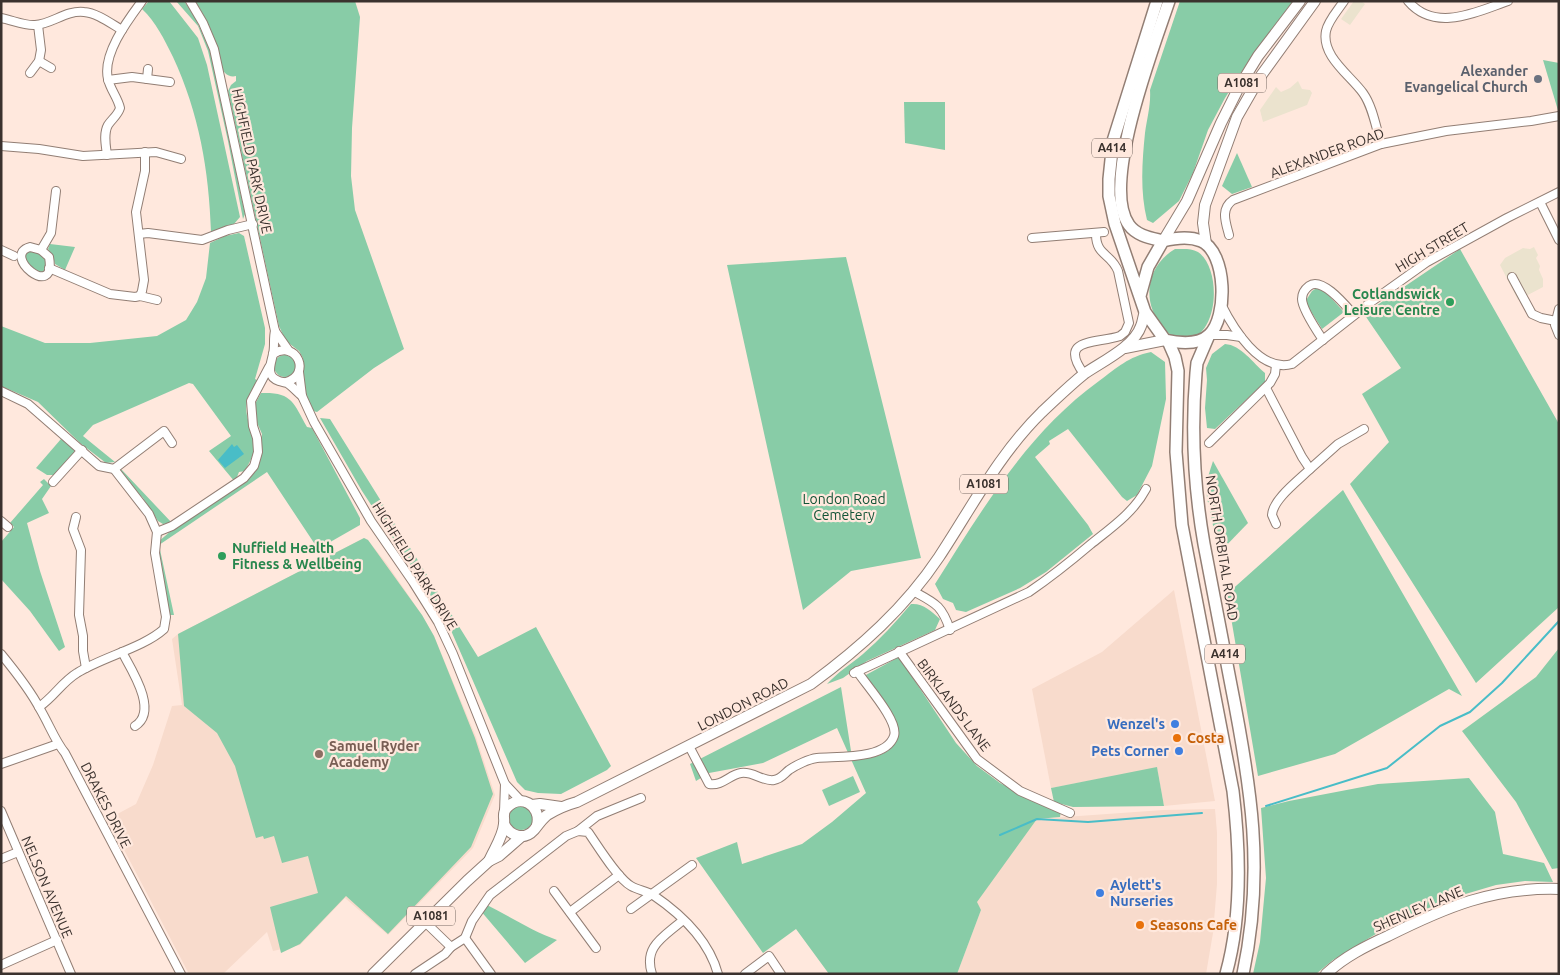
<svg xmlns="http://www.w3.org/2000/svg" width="1560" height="975" font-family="Ubuntu,sans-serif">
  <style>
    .built { fill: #f8dbcc }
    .industrial { fill: #ebe3ce }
    .green { fill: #88cca7 }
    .water { fill: #49bdc7 }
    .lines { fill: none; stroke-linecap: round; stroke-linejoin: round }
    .stream { stroke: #49bdc7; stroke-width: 2 }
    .minor-casing { stroke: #927e74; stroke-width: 10 }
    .major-casing { stroke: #927e74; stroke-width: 12 }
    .highway-casing { stroke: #927e74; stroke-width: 14 }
    .minor { stroke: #fff; stroke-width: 8 }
    .major { stroke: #fff; stroke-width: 10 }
    .highway { stroke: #fff; stroke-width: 11 }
    .worship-dot { fill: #6b7280; stroke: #ffe8dd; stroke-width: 2 }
    .leisure-dot { fill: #2e9e5b; stroke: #ffe8dd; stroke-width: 2 }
    .shop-dot { fill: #3f7fe0; stroke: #ffe8dd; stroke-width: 2 }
    .food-dot { fill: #e8710a; stroke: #ffe8dd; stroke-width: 2 }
    .education-dot { fill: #8d6e63; stroke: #ffe8dd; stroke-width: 2 }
    .labels { text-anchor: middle; stroke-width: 4.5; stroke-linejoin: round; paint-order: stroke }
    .shield { fill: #ffe8dd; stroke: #766962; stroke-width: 1 }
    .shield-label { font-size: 12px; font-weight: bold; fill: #3b322e }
    .worship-label { font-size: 14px; font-weight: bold; fill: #5b616d; stroke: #ffe8dd; text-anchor: end }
    .street-label { font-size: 14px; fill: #3b322e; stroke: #ffe8dd }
    .leisure-label { font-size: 14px; font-weight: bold; fill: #27864d; stroke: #ffe8dd; text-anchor: end }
    .park-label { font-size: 14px; fill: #125336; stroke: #ffe8dd }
    .shop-label { font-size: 14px; font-weight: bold; fill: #366cbe; stroke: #ffe8dd; text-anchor: end }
    .food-label { font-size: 14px; font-weight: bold; fill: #c56008; stroke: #ffe8dd; text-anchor: start }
    .education-label { font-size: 14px; font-weight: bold; fill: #785e54; stroke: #ffe8dd; text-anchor: start }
  </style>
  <rect width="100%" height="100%" fill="#ffe8dd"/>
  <g class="built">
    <path d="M364 538 368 540 387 564 422 615 434 636 476 737 495 795 473 848 388 935 345 898 300 945 273 951 267 932 223 974H189L108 819 136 804 153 765 172 706 182 705 172 639 178 634Z"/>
    <path d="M1174 590 1215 801 1164 806 1157 768 1051 788 1032 689 1102 652Z"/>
    <path d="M1215 809 1217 833V884L1213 933 1206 974H957L981 910 976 902 1037 819 1163 810Z"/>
  </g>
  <g class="industrial">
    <path d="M1354 1H1361L1365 4 1350 25 1341 19Z"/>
    <path d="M1298 81 1302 89 1310 90 1312 93 1307 105 1263 122 1260 110 1276 87 1281 92 1290 88Z"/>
    <path d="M1534 247 1538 255 1536 258 1540 266 1539 270 1543 279V287L1518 300 1500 265 1505 258 1523 248 1530 249Z"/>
  </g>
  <g class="green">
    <path d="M149 1H169L198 38 207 65 240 217 234 224 211 232C209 170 199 113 173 57 164 39 156 22 142 9Z"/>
    <path d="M176 1H184L194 15 210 51 245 214 243 219 228 141 208 51 198 26Z"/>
    <path d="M195 1H355L360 17 352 128 351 176 355 210 404 349 374 368 317 412 313 411 305 393 303 358 299 351 286 341 279 326 228 91 231 85 236 81V76C232 77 228 76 225 73 220 68 220 57 218 50 213 33 205 16 195 1Z"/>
    <path d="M1180 1H1293L1249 60 1225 98 1208 130 1193 173 1179 201 1153 223 1147 220C1140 192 1142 162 1145 133 1147 118 1151 105 1150 90Z"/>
    <path d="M1543 60 1559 63 1558 110 1557 107Z"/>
    <path d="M904 102H945V150L905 143Z"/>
    <path d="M1237 153 1252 187 1232 194 1222 186Z"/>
    <path d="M239 233 244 236 265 328V344L255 379 259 381C247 395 243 405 249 423 252 431 256 437 255 446 254 455 249 463 245 471L239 472 235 482 209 451 231 436 193 384 189 383 93 425 83 436 115 462 106 463 80 443 38 402 1 386V326L45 343H90L157 336 186 320 197 302 206 278 210 243 225 236Z"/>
    <path d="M50 244 75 247 65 270 55 264 53 257 48 249Z"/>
    <path d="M1175 249C1183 249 1191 248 1198 252 1223 269 1219 342 1182 339 1175 338 1168 334 1163 328 1141 302 1146 266 1175 249Z"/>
    <path d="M1460 249 1559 424V607L1476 683 1350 484 1389 442 1362 394 1401 368 1364 314Z"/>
    <path d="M27 250C38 252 52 258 43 272 31 276 15 269 19 255Z"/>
    <path d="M846 257 921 558 851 571 803 610 727 265Z"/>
    <path d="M1320 286 1344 312 1322 329 1305 302 1312 291Z"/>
    <path d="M1225 344C1241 345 1253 363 1265 373V382L1215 429 1207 428 1205 408 1207 380 1206 368 1212 354Z"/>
    <path d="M1151 352 1165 362 1166 399 1152 466 1137 495 1127 501 1122 497 1068 429 1049 441 1050 444 1035 457 1088 525 1093 534 1046 572 1020 588 966 612 956 610 953 603 943 599 935 584C982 510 1027 433 1099 381 1118 367 1128 357 1151 352Z"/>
    <circle cx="285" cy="366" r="11"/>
    <path d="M261 393C292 392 293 402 307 427L312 428 360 518V525L318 549 267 472 159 545 174 615H169L157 550 158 542 172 530 247 479 260 455 262 434 255 418 254 406Z"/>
    <path d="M320 418 330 419 478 657 536 627 611 766 607 770 561 794 538 793 525 790 517 782 446 619 362 491Z"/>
    <path d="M61 439 74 448V453L54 475H47L36 468Z"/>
    <path d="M1213 461 1248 523 1219 553 1207 498 1206 483Z"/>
    <path d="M121 469 172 523 163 524 158 521 143 498 120 473Z"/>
    <path d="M44 479 51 486 42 499 49 513 27 523 40 571 65 647 59 651 30 611 1 579V542L14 527 10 523 43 485 40 482Z"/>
    <path d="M1343 490 1462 696 1449 689 1335 754 1258 776 1227 594Z"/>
    <path d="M364 538 368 540 422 615 434 636 475 738 493 794 471 847 388 934 346 896 300 944 281 953 270 907 318 893 308 856 282 863 274 836 264 839 263 836 256 838 235 766 217 733 184 706 178 634Z"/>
    <path d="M911 604C923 603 931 611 940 619L935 630 867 661 843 678 827 684C838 672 851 664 863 654 880 639 896 622 911 604Z"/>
    <path d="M1559 648V868L1552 869 1516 802 1462 731 1536 677Z"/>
    <path d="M899 657 956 743 977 766 1000 783 1039 803 1061 811 1060 817 1037 819 977 902 981 910 957 974H829L796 929 763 953 696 858 737 842 742 864 802 844 832 822 866 793 837 728 763 763 709 773 696 781 690 764 841 687 851 751 857 759C864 758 873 758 880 755 921 737 880 698 864 676Z"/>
    <path d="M1157 767 1164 806 1073 807 1054 802 1051 788Z"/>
    <path d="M853 776 860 792 829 806 822 790Z"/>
    <path d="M1469 778 1495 812 1503 854 1544 863 1553 882 1525 881 1496 885 1452 898 1394 923 1333 960 1316 974H1253L1260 942 1266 878 1261 808 1289 801 1378 784Z"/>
    <circle cx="521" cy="818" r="12"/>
    <path d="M485 904C509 916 532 931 557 940L525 963 480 910Z"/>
  </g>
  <path class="water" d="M232 444 234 447 237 445 244 454 225 468 218 460Z"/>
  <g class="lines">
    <g class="stream">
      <path d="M1266 806 1387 768 1440 726 1470 712 1502 683 1559 621"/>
      <path d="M1000 835 1037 819 1088 822 1202 813"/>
    </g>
    <defs>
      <g id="minor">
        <path d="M190 1 203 23 214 49 275 331 289 351"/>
        <path d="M1344 1C1338 10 1328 21 1326 31 1321 56 1350 75 1363 93 1373 107 1376 128 1381 144"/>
        <path d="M1408 1C1435 33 1476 12 1508 1"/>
        <path d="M1 18C12 20 25 26 35 25 52 24 66 10 84 12 97 13 110 23 122 30"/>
        <path d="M39 61 51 68"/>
        <path d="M30 73 39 61 41 50 38 25"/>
        <path d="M147 79 148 69"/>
        <path d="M108 80 132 77 170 82"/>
        <path d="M1 146 39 149 83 156 156 152 181 159"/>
        <path d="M107 155C106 146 103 134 108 125 112 119 118 115 120 108 118 98 110 89 108 79 102 54 128 20 142 1"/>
        <path d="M1540 202 1559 240"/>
        <path d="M139 234 148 233 202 240 228 230 253 224"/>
        <path d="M1229 235C1226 223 1220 209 1233 200L1381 144 1446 131 1531 121 1559 116"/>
        <path d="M1032 238 1104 232"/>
        <path d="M30 247 41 250 49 257C57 302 0 255 30 247Z"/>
        <path d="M1 250 14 256"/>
        <path d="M41 250 51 233 56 191"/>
        <path d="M49 268 110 294 135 297 140 296 157 300"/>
        <path d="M1512 277 1532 314 1541 318 1556 321"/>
        <path d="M140 296 142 291 144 280 136 212 145 171V152"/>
        <path d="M1221 304C1233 328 1260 373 1292 364L1371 302 1427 262 1507 218 1559 192"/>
        <path d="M1559 309 1555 325 1559 335"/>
        <path d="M275 331C273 339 275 346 273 354 271 364 265 376 279 381 282 382 284 382 287 383 292 386 297 392 302 396"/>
        <path d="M1209 335H1227L1241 337"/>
        <path d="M1323 340C1317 331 1302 309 1302 299 1302 293 1305 289 1309 286 1322 276 1346 306 1354 315"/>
        <path d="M273 354C297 339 312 375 286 382"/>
        <path d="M299 372 302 396 314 422 371 521 413 582 438 622 453 654 505 784 521 801"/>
        <path d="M1084 374C1057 337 1097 344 1120 336L1125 332 1129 323 1118 271C1111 253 1096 256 1096 234"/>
        <path d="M1266 388 1302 457 1310 469C1299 480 1273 499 1272 515L1276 524"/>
        <path d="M1 391 28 404 99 466 114 469 149 514 157 532 155 553 166 617 164 629C143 648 102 657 77 673 62 682 54 697 39 707"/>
        <path d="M1209 443 1270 383 1275 374 1276 365"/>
        <path d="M114 469 164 431 172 443"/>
        <path d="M1310 469 1338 444 1364 429"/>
        <path d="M53 482 82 450"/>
        <path d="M76 517 73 529 81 550 79 615 83 636V651L86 668"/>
        <path d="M1 521 8 527"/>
        <path d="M157 532 172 526 244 478 254 466 258 452 257 438 253 426 251 401 269 367"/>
        <path d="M913 591C935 603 942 605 950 630"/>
        <path d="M899 651 977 759 1020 791 1070 813"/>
        <path d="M122 652C131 669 159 711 135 726"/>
        <path d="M1 654C15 671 30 690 40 709 49 724 55 741 65 753L181 974"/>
        <path d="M854 673 1029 592C1051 577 1071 561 1091 544 1111 528 1134 512 1146 489"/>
        <path d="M689 746 709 784C723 786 729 775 741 773 753 771 763 782 774 780 781 779 784 774 789 770 796 765 809 759 817 758 838 756 886 760 894 736 899 721 866 685 857 671"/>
        <path d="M1 764 58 744"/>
        <path d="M1 811 71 974"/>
        <path d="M504 812 505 784"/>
        <path d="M578 831 597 816 641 798"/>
        <path d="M1 859 18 852"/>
        <path d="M554 891 596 948"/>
        <path d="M631 909 692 865"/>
        <path d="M570 912 619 875"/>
        <path d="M425 922 451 947 465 938 472 921 490 895 566 836 578 831 588 832C598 846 617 878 631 886 638 890 646 891 653 895 681 914 709 941 718 974"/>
        <path d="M465 938 491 974"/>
        <path d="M1 965 57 940"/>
        <path d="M415 974 445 954 451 947"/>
        <path d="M652 974C643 946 664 937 683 920"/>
        <path d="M745 974 769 956 781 974"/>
      </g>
      <g id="major">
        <path d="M1163 241 1187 201 1221 123 1239 87 1258 56 1300 1"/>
        <path d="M1206 244 1203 223 1205 205 1237 117 1260 77 1315 1"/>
        <path d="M1125 348 1165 340"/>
        <path d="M532 805 540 804 561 807"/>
        <path d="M504 824C510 836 524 841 534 830 538 825 542 819 547 815 557 809 566 805 577 802L811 684C860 648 905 608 939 557 972 507 999 454 1042 412 1056 399 1069 386 1084 374 1101 362 1134 347 1141 326 1143 322 1143 316 1145 312"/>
        <path d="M489 861C494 849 503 837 504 824 505 818 502 814 506 809 519 792 542 805 537 825"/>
        <path d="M373 974 467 881 489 861 499 856 522 836"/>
        <path d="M1326 974C1344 957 1366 946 1388 936 1446 907 1493 887 1559 889"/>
      </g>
      <g id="highway">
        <path d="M1163 241C1151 238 1137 236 1129 225 1100 185 1154 46 1169 1"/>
        <path d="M1140 296 1148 267 1163 241C1175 238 1189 236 1201 241 1227 252 1228 318 1209 335 1198 345 1178 343 1165 340L1145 312 1115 224 1109 196V179L1113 141 1157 1"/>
        <path d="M1209 335 1197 363 1196 373C1191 431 1194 487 1204 544 1213 591 1222 638 1231 685 1251 786 1265 871 1243 974"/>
        <path d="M1168 341 1175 357 1178 371 1176 452 1182 525 1233 791C1240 849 1242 917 1226 974"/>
      </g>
    </defs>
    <use href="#minor" class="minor-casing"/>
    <use href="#major" class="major-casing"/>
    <use href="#highway" class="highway-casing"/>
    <use href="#minor" class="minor"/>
    <use href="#major" class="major"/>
    <use href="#highway" class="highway"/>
  </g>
  <circle class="worship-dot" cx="1538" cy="79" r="5"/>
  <g class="leisure-dot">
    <circle cx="1450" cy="302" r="5"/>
    <circle cx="222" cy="556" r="5"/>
  </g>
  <g class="shop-dot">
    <circle cx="1175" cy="724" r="5"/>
    <circle cx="1179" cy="751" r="5"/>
    <circle cx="1100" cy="893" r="5"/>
  </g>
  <g class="food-dot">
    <circle cx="1177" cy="738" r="5"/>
    <circle cx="1140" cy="925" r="5"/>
  </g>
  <circle class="education-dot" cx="319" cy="754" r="5"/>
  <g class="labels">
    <g class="shield">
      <rect x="1218" y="73.5" width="48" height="19" rx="4"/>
      <rect x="1092" y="138.5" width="40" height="19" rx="4"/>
      <rect x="960" y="474.5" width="48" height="19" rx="4"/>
      <rect x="1205" y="644.5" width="40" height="19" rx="4"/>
      <rect x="407" y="906.5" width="48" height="19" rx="4"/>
    </g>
    <g class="shield-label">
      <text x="1242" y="87">A1081</text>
      <text x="1112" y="152">A414</text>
      <text x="984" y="488">A1081</text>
      <text x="1225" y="658">A414</text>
      <text x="431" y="920">A1081</text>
    </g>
    <g class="worship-label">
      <text x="1528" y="76">Alexander<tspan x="1528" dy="16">Evangelical Church</tspan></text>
    </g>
    <g class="street-label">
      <text transform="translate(1327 153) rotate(-20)" y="5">ALEXANDER ROAD</text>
      <text transform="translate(252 161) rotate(78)" y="5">HIGHFIELD PARK DRIVE</text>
      <text transform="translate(1432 247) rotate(-31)" y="5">HIGH STREET</text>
      <text transform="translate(1222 548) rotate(81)" y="5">NORTH ORBITAL ROAD</text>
      <text transform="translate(415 566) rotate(58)" y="5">HIGHFIELD PARK DRIVE</text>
      <text transform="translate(743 704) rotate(-27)" y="5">LONDON ROAD</text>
      <text transform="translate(954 705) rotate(53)" y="5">BIRKLANDS LANE</text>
      <text transform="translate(106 805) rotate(63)" y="5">DRAKES DRIVE</text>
      <text transform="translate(47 887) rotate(67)" y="5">NELSON AVENUE</text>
      <text transform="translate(1418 909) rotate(-23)" y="5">SHENLEY LANE</text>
    </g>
    <g class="leisure-label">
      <text x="1440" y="299">Cotlandswick<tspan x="1440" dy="16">Leisure Centre</tspan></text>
      <text x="232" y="553" text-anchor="start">Nuffield Health<tspan x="232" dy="16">Fitness &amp; Wellbeing</tspan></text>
    </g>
    <g class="park-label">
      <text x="844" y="504">London Road<tspan x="844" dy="16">Cemetery</tspan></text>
    </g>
    <g class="shop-label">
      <text x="1165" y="729">Wenzel's</text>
      <text x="1169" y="756">Pets Corner</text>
      <text x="1110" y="890" text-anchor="start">Aylett's<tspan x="1110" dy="16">Nurseries</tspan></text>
    </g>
    <g class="food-label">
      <text x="1187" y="743">Costa</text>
      <text x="1150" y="930">Seasons Cafe</text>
    </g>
    <g class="education-label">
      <text x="329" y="751">Samuel Ryder<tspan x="329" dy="16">Academy</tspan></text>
    </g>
  </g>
  <rect width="1560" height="975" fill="none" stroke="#3b322e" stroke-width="5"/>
</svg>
